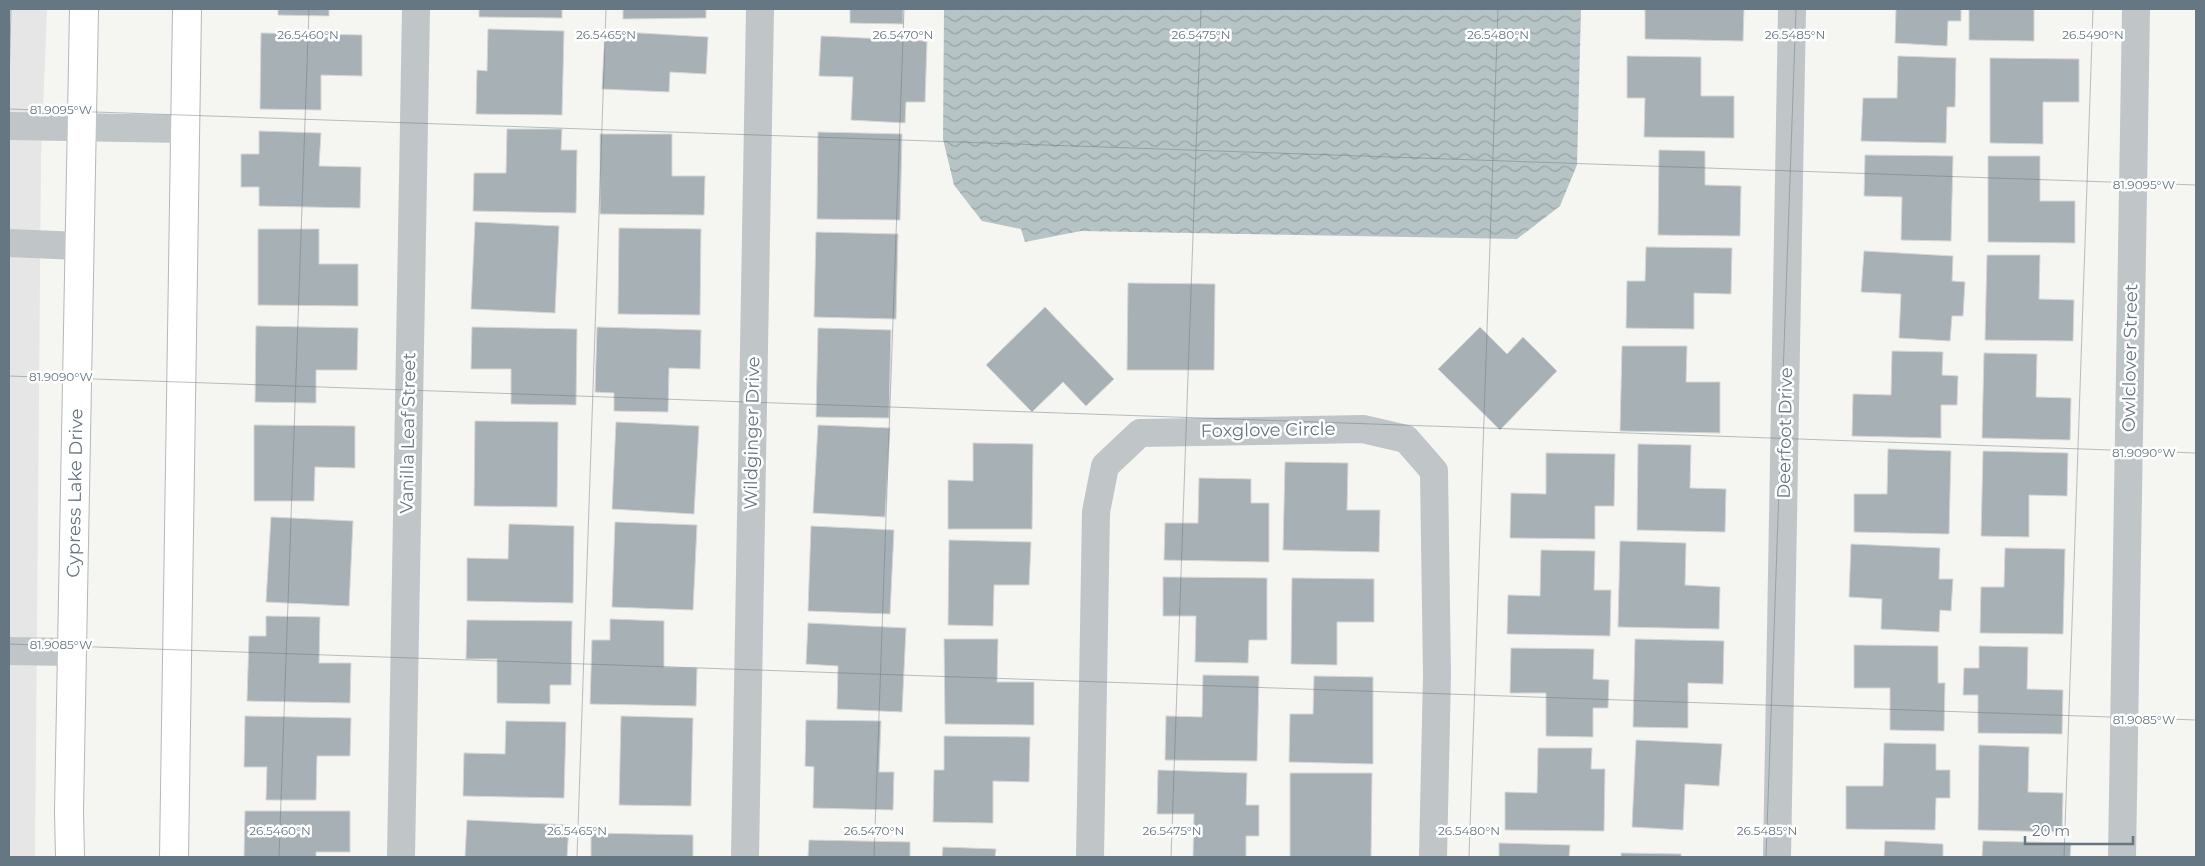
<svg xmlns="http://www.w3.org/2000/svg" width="2205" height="866" font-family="Montserrat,sans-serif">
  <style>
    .built { fill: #e5e6e5 }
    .water { fill: url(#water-waves) }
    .building { fill: #a7b0b4; stroke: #d6d6d4 }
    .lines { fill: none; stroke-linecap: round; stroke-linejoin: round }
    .major-casing { stroke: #b3b8bb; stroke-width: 30 }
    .minor { stroke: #c0c5c7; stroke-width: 28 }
    .major { stroke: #fff; stroke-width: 28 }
    .ticks { fill: none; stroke: #657782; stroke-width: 1; stroke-opacity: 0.45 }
    .labels { text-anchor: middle; stroke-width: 5; stroke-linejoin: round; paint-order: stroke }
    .street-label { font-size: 18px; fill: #657782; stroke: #fff }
    .ticks-label { font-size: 12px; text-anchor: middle; fill: #657782; stroke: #fff; stroke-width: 5; stroke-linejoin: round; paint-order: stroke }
  </style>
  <defs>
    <pattern id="water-waves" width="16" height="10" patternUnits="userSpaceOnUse" patternTransform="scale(1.25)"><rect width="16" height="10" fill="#b6c4c6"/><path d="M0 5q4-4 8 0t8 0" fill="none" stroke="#98a4a6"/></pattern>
  </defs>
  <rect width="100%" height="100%" fill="#f5f5f1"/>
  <path class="built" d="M9 9H47L41 157 35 857H9Z"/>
  <path class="water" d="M944 9H1581L1577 165 1560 206 1517 239 1081 231 1025 242 1021 229 982 221 954 185 943 139Z"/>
  <g class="building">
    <path d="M278 9H329V16L278 15Z"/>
    <path d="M479 9H562V18L479 17Z"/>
    <path d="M623 9H706V18L623 19Z"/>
    <path d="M850 9H903V24L850 23Z"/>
    <path d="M1645 9H1744L1743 41 1645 39Z"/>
    <path d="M1896 9H1961V21H1948L1947 46 1895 43Z"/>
    <path d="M1969 9H2034V41L1969 40Z"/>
    <path d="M488 29 564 31 562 115 476 114 477 70 487 71Z"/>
    <path d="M605 31 708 37 706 74 670 72 669 92 602 89Z"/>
    <path d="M261 33 362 35V76L321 75V110L260 109Z"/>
    <path d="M821 36 927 41 925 102H906L905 123 851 120 853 77 819 76Z"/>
    <path d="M1627 56 1701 57V96H1734V138L1644 137 1645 98H1627Z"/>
    <path d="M1898 56 1956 58 1955 107H1947L1946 143 1861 141 1863 98H1897Z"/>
    <path d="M1990 58 2079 59V102H2043V144L1990 143Z"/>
    <path d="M507 129H562L561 150H577L576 213 473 211 474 173H506Z"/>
    <path d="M259 131 321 133 319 166 361 167 360 208 259 206V187H241V154H259Z"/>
    <path d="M818 132 902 134 900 220 817 219Z"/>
    <path d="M600 134H672V176H705L704 215 600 214Z"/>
    <path d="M1659 150 1705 151V185L1741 186 1740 236 1658 235Z"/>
    <path d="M1865 155 1953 156 1951 241 1901 240 1902 197 1864 196Z"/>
    <path d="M1988 156H2040V201H2075V243L1988 242Z"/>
    <path d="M475 222 559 226 555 313 471 309Z"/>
    <path d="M619 228 701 229 700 315 618 314Z"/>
    <path d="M258 229H319V264H358V306L258 305Z"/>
    <path d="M816 232 898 234 896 319 814 317Z"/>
    <path d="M1646 247 1732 248 1731 294 1694 293V329L1626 328 1627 281H1645Z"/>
    <path d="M1864 251 1953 256 1952 281 1965 282 1963 316H1952L1950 341 1899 338 1901 294 1861 292Z"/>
    <path d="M1987 255H2040L2039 299 2074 300 2073 341 1985 340Z"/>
    <path d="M1128 283 1215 284 1214 370H1127Z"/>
    <path d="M1045 307 1114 379 1086 406 1063 382 1032 412 986 365Z"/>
    <path d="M256 326 358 328 357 370H316V403L255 402Z"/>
    <path d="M472 327 577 329 576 405 511 404V369H471Z"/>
    <path d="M597 327 701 330 700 369 669 368 668 412 614 411V393L595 392Z"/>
    <path d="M1480 327 1507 354 1523 337 1557 371 1500 430 1438 369Z"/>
    <path d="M818 328 891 330 889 418 816 417Z"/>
    <path d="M1622 346H1687L1686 382H1720V433L1620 431Z"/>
    <path d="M1892 351 1943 352 1942 375 1958 376 1957 405H1941V438L1852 436 1853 394 1891 395Z"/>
    <path d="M1984 353 2037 354 2036 397 2071 398 2070 440 1982 438Z"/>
    <path d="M475 421 558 422 557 507 474 506Z"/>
    <path d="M616 422 699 426 694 514 612 509Z"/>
    <path d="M254 425 355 426V468L315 467 314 501H254Z"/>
    <path d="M818 425 890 428 885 517 813 513Z"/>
    <path d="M973 443 1033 444 1032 529H948V480L973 481Z"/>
    <path d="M1638 444 1691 445 1690 488 1726 489 1725 532 1637 530Z"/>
    <path d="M1888 449 1951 451 1949 534 1854 532V494H1887Z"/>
    <path d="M1983 451 2068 453 2067 496 2029 495V537L1981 536Z"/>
    <path d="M1546 453 1615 454 1614 506H1595V539L1510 538 1511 493 1546 494Z"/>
    <path d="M1285 462 1348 463 1347 510H1380L1379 552 1283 550Z"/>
    <path d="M1199 478 1251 479V503H1269V562L1164 560 1165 523H1198Z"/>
    <path d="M271 517 353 521 349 606 266 602Z"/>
    <path d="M615 522 697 525 693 610 612 607Z"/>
    <path d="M509 524 574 526 573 603 467 601V558L508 559Z"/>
    <path d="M811 526 894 530 890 614 808 611Z"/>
    <path d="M949 540 1031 542 1029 585H994L993 626 948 625Z"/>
    <path d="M1620 541 1686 543 1685 585 1720 587 1719 629 1618 627Z"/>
    <path d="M1851 544 1940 548 1939 579H1953L1951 611 1940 610 1939 632 1881 629 1882 599 1849 597Z"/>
    <path d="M2005 548 2065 549 2063 634 1980 633 1981 587H2004Z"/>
    <path d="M1541 550 1595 551 1594 590H1611L1610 636 1507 634 1508 595 1540 596Z"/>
    <path d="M1163 577 1267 578V640H1249L1248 663 1195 662 1196 616H1163Z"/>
    <path d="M1292 578 1374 579V622H1337V665L1291 664Z"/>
    <path d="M266 616 320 617 319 663H351L350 703 247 701 249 636H266Z"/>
    <path d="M610 619 664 621V667L697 668 696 706 590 704 592 640H610Z"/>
    <path d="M467 620 572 621 571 685H550V704L497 703V659H466Z"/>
    <path d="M808 623 906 628 902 712 837 709 838 666 806 664Z"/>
    <path d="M944 639H998L997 682H1034V725L945 724Z"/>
    <path d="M1635 639 1724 641 1723 684 1688 683V728L1633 727Z"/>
    <path d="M1854 645 1938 646V683H1945L1944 731 1890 730V688H1854Z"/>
    <path d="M1979 646 2028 647 2027 689 2063 690 2062 734 1978 733V695H1963L1964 668H1979Z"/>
    <path d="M1511 648 1594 649 1593 679 1609 680 1608 708H1593V737L1546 736V693H1510Z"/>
    <path d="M1203 675 1259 676 1257 761 1165 760 1166 716 1202 717Z"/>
    <path d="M1314 676 1373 677V764L1289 762 1290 714H1313Z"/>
    <path d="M245 716 351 718 350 756H317L316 800H266L267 767H244Z"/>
    <path d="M621 716 693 718 691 806 619 805Z"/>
    <path d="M806 720 881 721 879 772H894L893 810 813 808 814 767 805 766Z"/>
    <path d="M506 721 566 722 564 798 463 796 464 753 505 754Z"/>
    <path d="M944 736 1030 737 1029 782 993 781V823L933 822 934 770H944Z"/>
    <path d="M1636 740 1722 744 1719 786 1685 784 1683 830 1632 827Z"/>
    <path d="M1884 743 1936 744V770H1950V798H1936L1935 830 1846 829V786H1883Z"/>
    <path d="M1979 745 2029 747 2028 792 2063 793 2062 832 1978 830Z"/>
    <path d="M1538 748H1592L1591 769H1605L1604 831 1505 830V792L1537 793Z"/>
    <path d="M1158 770 1247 773 1246 805H1259V836H1246V857H1193L1194 814H1157Z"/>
    <path d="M1290 773H1372L1371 857H1290Z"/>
    <path d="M245 811H350V852H316V857H244Z"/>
    <path d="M467 820 569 825 567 857H465Z"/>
    <path d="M591 833 693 835V857H591Z"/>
    <path d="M809 840 910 842V857H808Z"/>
    <path d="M1885 841 1943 844V857H1884Z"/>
    <path d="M1983 841 2071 843 2070 857H1982Z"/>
    <path d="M1499 843 1570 845 1569 857H1499Z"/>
    <path d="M943 847 996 849 995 857H942Z"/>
    <path d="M1621 853 1681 854V857H1621Z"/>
  </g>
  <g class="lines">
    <defs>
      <g id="major">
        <path id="s1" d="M70 857 69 811 84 9"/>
        <path d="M174 857 187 9"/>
      </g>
    </defs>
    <use href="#major" class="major-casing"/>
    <g class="minor">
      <path d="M9 126 185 129"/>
      <path d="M9 243 79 246"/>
      <path d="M9 651 72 652"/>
      <path d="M401 857 416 9"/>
      <path d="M745 857 760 9"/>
      <path d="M1090 857 1096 512 1105 466 1140 433 1363 429 1406 439 1434 471 1437 675 1433 857"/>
      <path d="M1777 857 1792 9"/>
      <path d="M2122 857 2136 9"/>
    </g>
    <use href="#major" class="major"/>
  </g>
  <path class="ticks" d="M9 85 11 9M9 109 2196 185M9 376 2196 453M9 644 2196 720M279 857 309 9M577 857 606 9M874 857 904 9M1171 857 1201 9M1469 857 1498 9M1766 857 1796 9M2064 857 2093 9"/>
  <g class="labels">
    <g class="street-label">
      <text transform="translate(2130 358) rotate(-89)" y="6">Owlclover Street</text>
      <text transform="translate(1268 430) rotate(-1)" y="6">Foxglove Circle</text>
      <text transform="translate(408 433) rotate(-89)" y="6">Vanilla Leaf Street</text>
      <text transform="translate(752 433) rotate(-89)" y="6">Wildginger Drive</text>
      <text transform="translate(1785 433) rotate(-89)" y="6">Deerfoot Drive</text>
      <text dy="6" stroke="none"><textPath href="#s1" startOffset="364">Cypress Lake Drive</textPath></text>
    </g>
  </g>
  <g class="ticks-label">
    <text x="308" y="39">26.5460°N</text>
    <text x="606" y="39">26.5465°N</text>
    <text x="903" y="39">26.5470°N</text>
    <text x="1201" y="39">26.5475°N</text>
    <text x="1498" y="39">26.5480°N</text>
    <text x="1795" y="39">26.5485°N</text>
    <text x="2093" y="39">26.5490°N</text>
    <text x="61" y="114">81.9095°W</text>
    <text x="2144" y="189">81.9095°W</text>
    <text x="61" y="381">81.9090°W</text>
    <text x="2144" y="457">81.9090°W</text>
    <text x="61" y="649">81.9085°W</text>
    <text x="2144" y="724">81.9085°W</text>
    <text x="280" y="835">26.5460°N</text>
    <text x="577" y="835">26.5465°N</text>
    <text x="874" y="835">26.5470°N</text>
    <text x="1172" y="835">26.5475°N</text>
    <text x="1469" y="835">26.5480°N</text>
    <text x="1767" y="835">26.5485°N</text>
  </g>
  <rect width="2205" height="866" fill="none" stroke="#657782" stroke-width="20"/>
  <path d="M2025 836v8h108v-8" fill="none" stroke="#657782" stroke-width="2.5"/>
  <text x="2032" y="836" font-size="15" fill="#657782" stroke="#ffffff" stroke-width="4" paint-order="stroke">20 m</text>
</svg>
